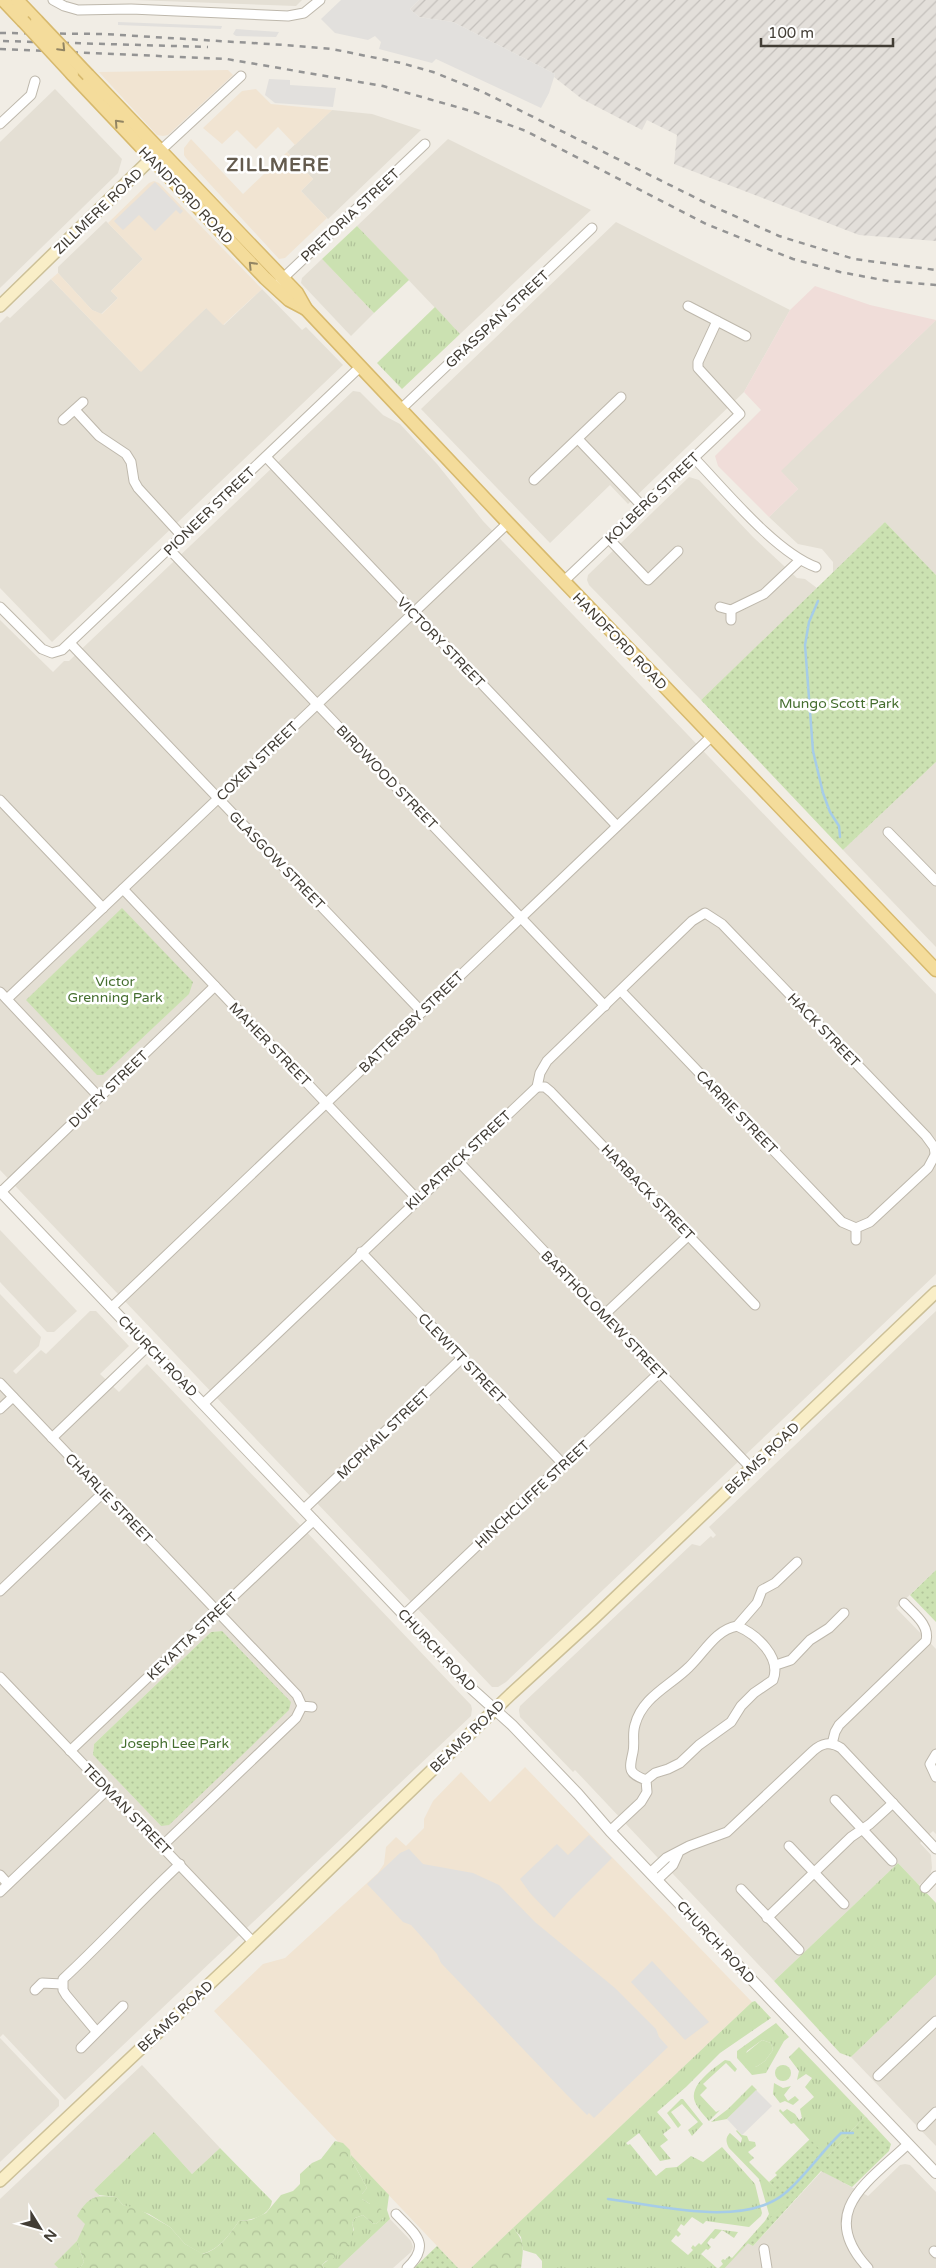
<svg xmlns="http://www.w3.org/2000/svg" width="936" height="2268" font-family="'Varela Round',sans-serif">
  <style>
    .residential { fill: #e4dfd4; fill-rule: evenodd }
    .commercial { fill: #f1e4d2 }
    .industrial { fill: url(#industrial-furrows) }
    .medical { fill: #f0ddd9 }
    .grass { fill: url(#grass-tufts); fill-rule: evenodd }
    .forest { fill: url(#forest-crowns) }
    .park { fill: url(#park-dots) }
    .garden { fill: #cbe1b1 }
    .parking { fill: #e2e0dd }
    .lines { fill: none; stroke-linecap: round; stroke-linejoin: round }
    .stream { stroke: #a6cce8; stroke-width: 2.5 }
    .minor-casing { stroke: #beb8ac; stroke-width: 11 }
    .tertiary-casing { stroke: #beb8ac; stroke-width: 12 }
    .secondary-casing { stroke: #ccc098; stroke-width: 14 }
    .primary-casing { stroke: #d7b96d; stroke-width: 15 }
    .minor { stroke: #fff; stroke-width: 9 }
    .tertiary { stroke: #fff; stroke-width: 10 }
    .secondary { stroke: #f9eec7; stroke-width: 11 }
    .primary { stroke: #f4dc9b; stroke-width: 12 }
    .rail { stroke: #949494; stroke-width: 2.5; stroke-dasharray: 6 6; stroke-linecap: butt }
    .primary-bridge-casing { stroke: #d7b96d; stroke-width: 15; stroke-linecap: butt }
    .primary-bridge { stroke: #f4dc9b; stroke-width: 12 }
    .oneway { stroke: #928563 }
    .labels { text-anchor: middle; stroke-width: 5; stroke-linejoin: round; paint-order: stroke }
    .street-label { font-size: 14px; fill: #423d35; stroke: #fff }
    .park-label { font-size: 14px; fill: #456e2f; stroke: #fff }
    .district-label { font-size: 19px; font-weight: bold; letter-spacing: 1px; fill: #645b4e; stroke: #fff }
  </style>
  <defs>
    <pattern id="industrial-furrows" width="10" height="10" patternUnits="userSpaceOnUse" patternTransform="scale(1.25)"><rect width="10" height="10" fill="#e3dfda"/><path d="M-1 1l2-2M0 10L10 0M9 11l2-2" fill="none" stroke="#c4c0bc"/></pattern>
    <pattern id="grass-tufts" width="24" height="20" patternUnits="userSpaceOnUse" patternTransform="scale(1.25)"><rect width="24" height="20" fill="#cbe1b1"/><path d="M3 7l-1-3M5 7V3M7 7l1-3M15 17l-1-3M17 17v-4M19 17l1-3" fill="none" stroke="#b0c299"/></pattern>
    <pattern id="forest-crowns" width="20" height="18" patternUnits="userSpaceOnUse" patternTransform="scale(1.25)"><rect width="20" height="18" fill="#cbe1b1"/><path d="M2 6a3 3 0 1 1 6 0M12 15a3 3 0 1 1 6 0" fill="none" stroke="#b0c299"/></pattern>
    <pattern id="park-dots" width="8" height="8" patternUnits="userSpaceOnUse" patternTransform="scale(1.25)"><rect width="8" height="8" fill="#cbe1b1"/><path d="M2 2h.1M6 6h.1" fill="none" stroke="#b0c299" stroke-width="1.8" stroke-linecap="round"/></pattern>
  </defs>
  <rect width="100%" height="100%" fill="#f1ede5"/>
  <g class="residential">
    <path d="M134 0H302L296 6Z"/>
    <path d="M55 89 122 159 118 173 0 288V142Z"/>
    <path d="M332 110 372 114 421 130 328 219 301 191 313 179 287 152Z"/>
    <path d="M448 139 591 210 460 334 357 226Z"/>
    <path d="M106 221 143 259 111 291 118 298 101 314 92 310 58 273V267Z"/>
    <path d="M616 222 790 310 744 392 628 504 610 485 550 543 421 409Z"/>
    <path d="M322 259 374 313 351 336 301 283 302 278Z"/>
    <path d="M51 279 140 371 207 307 224 325 262 289 302 330 306 327 343 365 52 642 0 588V323L7 316 10 318Z"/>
    <path d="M936 320V575L885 522 833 573V562L822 549 798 544 769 517 798 489 780 471Z"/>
    <path d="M353 391 360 392 383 415 400 424 437 464 483 521 936 994V1274L506 1682 498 1687H492L0 1170V620L53 672 64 661H69Z"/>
    <path d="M689 477 699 480 753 537 797 578 805 579 817 588 701 700 589 585 587 580 588 575Z"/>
    <path d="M936 762V947L843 850Z"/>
    <path d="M0 1230 77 1311 54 1332H47L0 1282Z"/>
    <path d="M0 1294 41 1337 39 1346 13 1371 16 1374 41 1350 46 1354 90 1311H96L129 1346 100 1374 119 1392 147 1364 471 1705 472 1709 471 1716 65 2100 3 2034 0 2037ZM222 1631 161 1826 93 1755 94 1744 211 1632Z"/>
    <path d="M936 1311V1570L896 1608 936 1649V1834L933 1831 920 1843 931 1855 932 1868 930 1875 919 1885 898 1863 774 1981 575 1770 573 1772 520 1717 519 1710 520 1706 692 1544 700 1546 711 1536 713 1538 716 1535 709 1527Z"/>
    <path d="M936 1975V2146L851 2057Z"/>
    <path d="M0 2038 59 2100V2106L0 2162Z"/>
    <path d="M142 2065 220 2148 192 2174 154 2132 94 2190 111 2208 54 2264 58 2268H0V2199Z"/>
    <path d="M905 2164 910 2165 936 2192V2268H725L747 2243 753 2246 822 2171 868 2196 900 2165Z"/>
    <path d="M390 2219 411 2241 413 2247 411 2252 393 2268H338Z"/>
  </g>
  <g class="commercial">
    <path d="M228 70 233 75 168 135 163 136 157 135 99 72Z"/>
    <path d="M256 89 271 104 332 110 295 145 278 127 256 149 237 130 222 144 203 128 242 91Z"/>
    <path d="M191 139 243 194 287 152 313 179 301 191 327 218 285 258 279 259 186 158 184 155V148Z"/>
    <path d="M154 181 159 183 262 289 223 325 206 308 141 372 51 279 58 273 92 310 102 314 118 298 111 291 143 259 108 223 149 183Z"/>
    <path d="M525 1767 752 2002 471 2268H458L214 2011 263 1964 285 1958 378 1873 384 1864 386 1847 396 1837 406 1846 424 1828V1819L433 1801 461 1772 490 1802Z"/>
  </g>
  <path class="industrial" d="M419 0H936V241L859 235 674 164 677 135 647 120 642 130 582 99 554 77 555 74 453 22 419 17 410 9Z"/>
  <path class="medical" d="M815 286 870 305 936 320 781 471 798 489 769 517 718 466 715 456 761 410 744 392 790 310Z"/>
  <g class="grass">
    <path d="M357 226 409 280 374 313 322 259Z"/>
    <path d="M435 307 460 334 402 389 377 363Z"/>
    <path d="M898 1863 936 1903V1975L851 2057 840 2053 774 1981Z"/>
    <path d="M755 2001 771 2018 720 2053 686 2087 657 2112 671 2128 663 2134 668 2140 660 2146 671 2159 660 2161 639 2133 626 2143 628 2145 630 2144 656 2176 666 2168 677 2167 691 2156 703 2162 722 2147 755 2184 762 2213 761 2216 749 2227 706 2221 703 2224 692 2217 684 2226 681 2224 677 2230 681 2234 678 2237 676 2235 671 2241 688 2255 693 2250 691 2248 693 2245 695 2247 699 2243 701 2245 715 2229 738 2232 734 2238 722 2230 714 2239 711 2238 707 2243 711 2247 708 2250 706 2249 701 2254 717 2268H542V2261L536 2254 523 2250 521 2237 513 2228 752 2002Z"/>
    <path d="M776 2023 789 2037 784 2041 766 2073 752 2075 737 2058V2051ZM762 2040 771 2043 773 2050 765 2061 756 2067 745 2057 747 2051Z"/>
    <path d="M799 2047 865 2116 725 2268H719L723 2264 721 2261 723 2259 725 2260 729 2256 732 2258 765 2221 769 2214 759 2179 729 2148C726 2142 725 2138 730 2133L741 2143 742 2138 736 2131 737 2130 742 2135 747 2136 749 2141 755 2142 756 2146 748 2152 754 2158 749 2162 776 2189 817 2148 794 2123 791 2124 779 2111 780 2109 783 2112 787 2109 795 2114 799 2120 802 2118 800 2109 814 2097 805 2087 812 2078 806 2074 797 2080 799 2071 790 2059 789 2057Z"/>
    <path d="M725 2060 730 2061 737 2069 735 2072 726 2063 703 2084 707 2088 700 2095 716 2112 720 2110 709 2121C704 2115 698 2109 695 2102 688 2085 714 2068 725 2060Z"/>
    <path d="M774 2083 783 2088 791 2086 784 2095 788 2101 795 2096 799 2100 793 2105 785 2101 780 2103 773 2094Z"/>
    <path d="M752 2085 757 2090 727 2119 711 2122 728 2109Z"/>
    <path d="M681 2099H683L703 2124 692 2136 688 2130 698 2122 682 2104 671 2112 681 2125 678 2128 667 2113Z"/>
    <path d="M154 2132 192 2174 220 2148 272 2201C270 2216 252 2220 239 2221 229 2235 220 2249 202 2254L185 2244 170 2227 149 2214 123 2205 116 2197 99 2195 94 2190Z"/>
    <path d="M351 2155 389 2195 387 2210 390 2219 338 2268H324L322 2265 338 2252 354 2230 352 2223 355 2218 363 2215 372 2223 376 2224 383 2218 370 2204 362 2199V2194L367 2188 351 2159Z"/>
    <path d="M77 2241 84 2262 80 2268H58L54 2264Z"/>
  </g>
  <g class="forest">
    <path d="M335 2141 343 2143 350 2150 351 2159 367 2188 362 2194V2199L370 2204H376L383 2211V2218L376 2224 372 2223 363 2215 355 2218 352 2223C356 2235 351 2248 338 2252L335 2258 326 2261 322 2265 324 2268H80L84 2262 77 2241 85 2224 77 2216C89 2196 95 2195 116 2197L123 2205 137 2208 170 2227 185 2244 203 2254C220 2249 229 2235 239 2221L251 2220 266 2213 281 2195 293 2191 300 2184V2174L312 2163 321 2159Z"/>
    <path d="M513 2228C526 2242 523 2250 521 2268H471Z"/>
  </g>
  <g class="park">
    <path d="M885 522 936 575V762L843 850 701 700Z"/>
    <path d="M122 908 193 982 189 994 103 1075H97L26 1000Z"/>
    <path d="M936 1570V1622L910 1595Z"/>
    <path d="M222 1631 291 1702 289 1710 169 1825 161 1826 93 1755 94 1744 211 1632Z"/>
    <path d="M865 2116 891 2144 889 2151 852 2187 821 2171 753 2246 747 2243 786 2201 769 2182 777 2175 775 2173 810 2139 827 2157Z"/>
    <path d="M437 2246 458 2268H414Z"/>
  </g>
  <g class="garden">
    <path d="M762 2040 771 2043 773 2050 765 2061 756 2067 745 2061V2054Z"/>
    <circle cx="783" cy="2073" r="8"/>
  </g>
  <g class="parking">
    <path d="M341 0H419L410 9 419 17 453 22 555 74 549 93 541 108 436 59 432 63 379 49 381 42 375 36 368 40 335 33 321 19Z"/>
    <path d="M118 22 222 26 221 29 118 25Z"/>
    <path d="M236 29 279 32 276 37 236 36 233 34Z"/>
    <path d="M269 79 290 80V85L336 88 333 107 275 103 265 95Z"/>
    <path d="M155 182 183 211 180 214 176 210 155 231 139 215 123 230 114 221Z"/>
    <path d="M589 1835 612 1858 567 1903 554 1918 530 1893 520 1879 557 1844 568 1855Z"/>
    <path d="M409 1849 423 1864 473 1873 499 1885 535 1922 615 1988 656 2029 659 2037 668 2047 594 2118 589 2113 587 2115 566 2094 441 1963 437 1954 411 1925 403 1922 367 1884 400 1853Z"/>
    <path d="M652 1961 709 2022 685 2040 631 1982Z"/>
    <path d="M756 2090 772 2106 742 2135 727 2119Z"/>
  </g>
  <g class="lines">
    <g class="stream">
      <path d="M818 601 809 622 805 645 813 751 823 793 830 812 839 826 840 837"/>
      <path d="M608 2199C657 2205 742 2228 784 2194 805 2177 821 2152 841 2133H853"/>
    </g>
    <defs>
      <g id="minor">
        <path d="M53 0 64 6 78 10 131 9 288 16 304 13 320 0"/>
        <path d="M0 124 31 95 35 81"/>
        <path d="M160 151 241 76"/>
        <path d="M280 281 425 144"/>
        <path d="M688 306 746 336"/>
        <path d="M401 409 592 228"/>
        <path d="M75 410 99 436 126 454 131 462 134 481 138 488 182 536"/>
        <path d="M63 420 83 402"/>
        <path d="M578 439 643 507"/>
        <path d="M266 457 617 826"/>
        <path d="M694 458C725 490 775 552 816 567"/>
        <path d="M534 480 621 397"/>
        <path d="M609 539 648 580 678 551"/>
        <path d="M169 549 605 1006"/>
        <path d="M564 581 740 414 698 368V362L717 321"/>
        <path d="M0 607 42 649 52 653 62 650 361 366"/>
        <path d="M720 607 731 610V620"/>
        <path d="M731 610 764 594 799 561"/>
        <path d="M70 643 422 1012"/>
        <path d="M0 800 103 908"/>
        <path d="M888 832 936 881"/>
        <path d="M123 889 417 1199"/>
        <path d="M621 991 842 1222 856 1228"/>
        <path d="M0 992 99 1097"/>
        <path d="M7 999 508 523"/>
        <path d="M537 1087H545L551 1092 755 1305"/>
        <path d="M458 1161 751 1468"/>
        <path d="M1 1192 215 986"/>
        <path d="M856 1240V1228L870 1222 928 1168 936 1153"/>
        <path d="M361 1252 563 1464"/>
        <path d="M111 1308 712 736"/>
        <path d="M604 1315 689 1235"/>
        <path d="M0 1383 297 1695 302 1706 312 1707"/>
        <path d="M203 1404 537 1087 540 1073 547 1061 692 921 705 913 722 924 926 1136 934 1147 935 1153"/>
        <path d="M0 1409 13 1397"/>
        <path d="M52 1438 148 1346"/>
        <path d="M304 1509 462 1358"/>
        <path d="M0 1591 104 1492"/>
        <path d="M404 1615 659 1373"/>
        <path d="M737 1626 757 1603 762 1590 775 1583 797 1562"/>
        <path d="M776 1665 791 1660 810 1640 829 1628 844 1613"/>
        <path d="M0 1677 253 1942"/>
        <path d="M832 1744 835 1732 839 1725 926 1641C930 1625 914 1614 904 1603"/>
        <path d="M70 1751 314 1520"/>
        <path d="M936 1754 930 1764 936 1777"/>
        <path d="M835 1800 892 1861"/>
        <path d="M610 1831 641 1802 647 1792 646 1780C628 1773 629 1770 633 1752 635 1743 632 1734 635 1725 642 1697 670 1686 689 1667 704 1653 715 1630 737 1626 756 1634 782 1657 773 1680L754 1693 741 1706 731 1722 699 1745 680 1763 668 1769 655 1773 646 1780"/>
        <path d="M162 1846 296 1718 302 1706"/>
        <path d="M789 1846 844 1904"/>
        <path d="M650 1873 666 1858 689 1846 727 1832 813 1751C822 1743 830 1741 841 1748L936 1849"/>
        <path d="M0 1875 8 1884"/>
        <path d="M657 1880 673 1865 678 1854"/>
        <path d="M925 1888 936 1876"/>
        <path d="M741 1889 799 1950"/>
        <path d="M0 1892 108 1789"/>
        <path d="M767 1918 851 1837 870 1824 893 1803"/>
        <path d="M35 1990 42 1983 62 1984"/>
        <path d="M96 2031 66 1995 63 1990V1979C103 1942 140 1901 180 1864"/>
        <path d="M81 2048 123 2006"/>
        <path d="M878 2076 936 2021"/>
        <path d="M922 2126 936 2112"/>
        <path d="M396 2214C415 2234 432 2244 407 2268"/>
        <path d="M764 2249 767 2268"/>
        <path d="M934 2251 936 2253"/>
        <path d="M868 2268C816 2212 868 2182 908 2144"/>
      </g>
      <path id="tertiary" d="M0 1191 404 1615 472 1689 512 1725 578 1794 610 1831 936 2173"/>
      <g id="secondary">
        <path d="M0 306 158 152"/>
        <path d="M0 2181 235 1960 511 1694 592 1620 936 1292"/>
      </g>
      <g id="primary">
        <path d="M3 0 23 21"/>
        <path d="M17 0 37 21"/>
        <path d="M72 74 265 278 289 300 306 309"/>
        <path d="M88 75 297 293 306 309 508 523 936 970"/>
      </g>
    </defs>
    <use href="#minor" class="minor-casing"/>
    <use href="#tertiary" class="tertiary-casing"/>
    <use href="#secondary" class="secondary-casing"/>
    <use href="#primary" class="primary-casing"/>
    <use href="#minor" class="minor"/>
    <use href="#tertiary" class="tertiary"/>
    <use href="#secondary" class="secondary"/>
    <use href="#primary" class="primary"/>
    <g class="rail">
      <path d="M0 33 104 34 285 45 332 49 401 63 433 72 483 92 708 204 779 236 854 259 936 270"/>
      <path d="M3 41 208 47"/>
      <path d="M0 49 227 59 383 86 471 111 526 131 706 224 793 259 840 272 888 281 936 285"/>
    </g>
    <defs>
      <g id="primary-bridge">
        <path d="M23 21 72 74"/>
        <path d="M37 21 88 75"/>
      </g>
    </defs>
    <use href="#primary-bridge" class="primary-bridge-casing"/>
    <use href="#primary-bridge" class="primary-bridge"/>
  </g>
  <defs><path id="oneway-chevron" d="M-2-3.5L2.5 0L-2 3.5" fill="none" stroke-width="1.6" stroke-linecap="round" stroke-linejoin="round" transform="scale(1.25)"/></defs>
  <g class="oneway">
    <use href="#oneway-chevron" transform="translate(62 48) rotate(46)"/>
    <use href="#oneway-chevron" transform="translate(118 123) rotate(-133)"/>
    <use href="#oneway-chevron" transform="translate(252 265) rotate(-134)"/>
  </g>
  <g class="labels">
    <g class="street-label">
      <text transform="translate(186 195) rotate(46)" y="5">HANDFORD ROAD</text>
      <text transform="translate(98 211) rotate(-44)" y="5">ZILLMERE ROAD</text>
      <text transform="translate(350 215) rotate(-43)" y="5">PRETORIA STREET</text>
      <text transform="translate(497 319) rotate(-43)" y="5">GRASSPAN STREET</text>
      <text transform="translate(652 498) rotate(-44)" y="5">KOLBERG STREET</text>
      <text transform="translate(209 511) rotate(-44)" y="5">PIONEER STREET</text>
      <text transform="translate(620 641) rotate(46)" y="5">HANDFORD ROAD</text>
      <text transform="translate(441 642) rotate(46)" y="5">VICTORY STREET</text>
      <text transform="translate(257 761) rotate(-44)" y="5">COXEN STREET</text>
      <text transform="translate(387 777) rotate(46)" y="5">BIRDWOOD STREET</text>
      <text transform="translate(277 860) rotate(46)" y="5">GLASGOW STREET</text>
      <text transform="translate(411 1022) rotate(-44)" y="5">BATTERSBY STREET</text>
      <text transform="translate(824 1030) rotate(46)" y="5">HACK STREET</text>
      <text transform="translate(270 1044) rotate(46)" y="5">MAHER STREET</text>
      <text transform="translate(108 1089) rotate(-44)" y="5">DUFFY STREET</text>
      <text transform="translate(737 1112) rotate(46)" y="5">CARRIE STREET</text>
      <text transform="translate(458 1160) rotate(-43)" y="5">KILPATRICK STREET</text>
      <text transform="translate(648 1192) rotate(46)" y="5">HARBACK STREET</text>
      <text transform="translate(604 1315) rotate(46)" y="5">BARTHOLOMEW STREET</text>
      <text transform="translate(158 1356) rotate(46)" y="5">CHURCH ROAD</text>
      <text transform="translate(462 1358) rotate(46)" y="5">CLEWITT STREET</text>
      <text transform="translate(383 1434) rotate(-44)" y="5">MCPHAIL STREET</text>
      <text transform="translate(762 1458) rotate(-44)" y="5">BEAMS ROAD</text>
      <text transform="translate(532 1494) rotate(-43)" y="5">HINCHCLIFFE STREET</text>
      <text transform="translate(109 1498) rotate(46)" y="5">CHARLIE STREET</text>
      <text transform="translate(192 1636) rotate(-44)" y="5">KEYATTA STREET</text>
      <text transform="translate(437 1650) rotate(47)" y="5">CHURCH ROAD</text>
      <text transform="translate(467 1736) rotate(-44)" y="5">BEAMS ROAD</text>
      <text transform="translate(127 1809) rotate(46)" y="5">TEDMAN STREET</text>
      <text transform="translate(716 1942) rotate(47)" y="5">CHURCH ROAD</text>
      <text transform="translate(175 2016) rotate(-43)" y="5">BEAMS ROAD</text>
    </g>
    <g class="park-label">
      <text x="839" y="708">Mungo Scott Park</text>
      <text x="115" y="986">Victor<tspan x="115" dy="16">Grenning Park</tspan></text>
      <text x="175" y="1748">Joseph Lee Park</text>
    </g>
    <g class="district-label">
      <text x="278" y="171">ZILLMERE</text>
    </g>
  </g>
  <g transform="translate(40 2228) rotate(127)" stroke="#ffffff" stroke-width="4" paint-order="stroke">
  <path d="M0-4L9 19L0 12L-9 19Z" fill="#423d35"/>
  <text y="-8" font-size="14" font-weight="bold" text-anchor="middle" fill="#423d35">N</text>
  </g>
  <path d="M761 38v8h132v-8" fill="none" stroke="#423d35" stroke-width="2.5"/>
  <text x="768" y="38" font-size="15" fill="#423d35" stroke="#ffffff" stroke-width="4" paint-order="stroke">100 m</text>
</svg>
